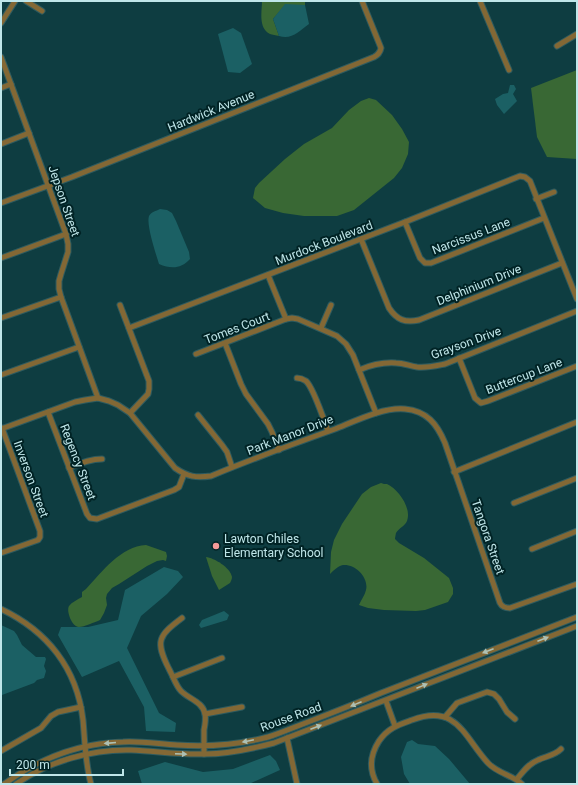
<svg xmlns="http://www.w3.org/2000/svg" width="578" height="785" font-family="Roboto,sans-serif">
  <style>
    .green { fill: #396834 }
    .water { fill: #1b6064 }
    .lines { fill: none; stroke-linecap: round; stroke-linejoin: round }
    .minor-casing { stroke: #2e5b5f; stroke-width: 7 }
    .minor { stroke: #836835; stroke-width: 5 }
    .oneway { fill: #adc0b3 }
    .poi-dot { fill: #f59b99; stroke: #002325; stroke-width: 1.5 }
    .labels { text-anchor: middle; stroke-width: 4; stroke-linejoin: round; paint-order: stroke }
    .street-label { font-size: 12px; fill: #bfe6e9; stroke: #002325 }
    .poi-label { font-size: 12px; fill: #bfe6e9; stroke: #002325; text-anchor: start }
  </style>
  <rect width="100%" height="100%" fill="#0e3d41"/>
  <g class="green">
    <path d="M262 1H305V5H285L273 19 279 36C276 35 272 35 270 34 258 28 262 11 262 1Z"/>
    <path d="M577 70V159L547 157 537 137 531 88Z"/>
    <path d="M369 98 376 100 392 115 402 129 409 142 408 154 402 168 394 178 354 210 337 216H304L283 213 265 208 253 198 255 188 259 183 285 159 304 144 332 128 349 110 361 101Z"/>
    <path d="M381 483C383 484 385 484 387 484 398 489 412 508 407 521 405 526 399 528 396 533 396 533 395 538 395 539L399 543 424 558 449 578 453 588V594L448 602 425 610 416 611 384 610 368 608 359 605C361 600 365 595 366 590 369 578 356 564 343 565 338 566 334 570 330 574L331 552 334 540 342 524 362 494 371 487Z"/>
    <path d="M146 545 166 552 167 556 166 561 163 560 157 561 147 566 119 584 112 588 107 594 106 598 107 605 104 613 100 620C95 622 84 627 79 627 72 627 66 611 69 606 72 602 77 600 82 597V592L86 589C102 572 121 546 146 545Z"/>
    <path d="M206 557C214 558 230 567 232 577 232 579 231 581 230 583L219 590 212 576Z"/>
  </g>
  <g class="water">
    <path d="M285 4 305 5 309 24C299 31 292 40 279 36L273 19Z"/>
    <path d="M233 28 241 33 252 64 240 73 228 72 218 34Z"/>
    <path d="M510 85H514L516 89 513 94 517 101 504 114 497 105 495 99 503 94 508 93Z"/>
    <path d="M160 209 167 210 172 213 176 221 189 252 190 259C181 269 171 269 159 264 156 254 146 225 149 216 151 212 156 211 160 209Z"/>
    <path d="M164 567 178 571 183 577 167 594 141 616 127 648 159 713 176 723 175 732 146 731 144 707 119 661 82 677 58 635 61 627H88L118 620 125 590Z"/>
    <path d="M224 611 229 615 227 620 201 628 199 625 202 620Z"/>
    <path d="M1 625 14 631 17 635 22 645 36 657H45L46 659 44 666 46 671 44 678 37 680 34 683 2 695 1 694Z"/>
    <path d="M412 740 418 744 435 746 449 759 470 784H410L404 774 401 757 407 742Z"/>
    <path d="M270 755 276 761 280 770 249 784H142L138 771 165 762 203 772 233 769Z"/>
  </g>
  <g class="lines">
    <defs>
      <g id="minor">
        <path d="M26 1 42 11"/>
        <path d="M480 1 509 70"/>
        <path d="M1 23 15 1"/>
        <path d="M557 46 577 34"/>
        <path d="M1 57 66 234 68 244V252L61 274 59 281V289L61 297 98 398"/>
        <path d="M1 88 11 84"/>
        <path d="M1 144 29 133"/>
        <path d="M536 199 554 192"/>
        <path d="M1 203 72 177 374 57C378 55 380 53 381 48L362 1"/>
        <path d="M405 222 420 258 425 263H431L544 218"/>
        <path d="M361 239 389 308C397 320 405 323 419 320L562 263"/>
        <path d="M1 258 66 234"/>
        <path d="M268 275 286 319"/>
        <path d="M120 305 149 381V389L148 394 130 413"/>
        <path d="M1 318 61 297"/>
        <path d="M129 328 405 222 520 176 525 177 530 181 577 299"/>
        <path d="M321 328 331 305"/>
        <path d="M225 343 241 384 246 394 268 424 272 432 279 450"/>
        <path d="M196 354 286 319 292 318 298 319 337 336 346 344 353 355 376 413"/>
        <path d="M459 358 475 398 481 403 488 401 577 366"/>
        <path d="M359 370C371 365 382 362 396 363 403 363 410 366 417 367 427 368 435 366 445 364L577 311"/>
        <path d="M1 375 79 347"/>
        <path d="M297 378C300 378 303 379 306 381 313 387 324 420 328 431"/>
        <path d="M48 412 87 514 90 518 97 519 174 490 179 487 184 474"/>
        <path d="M198 415 222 445 227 452 232 467"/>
        <path d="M1 429 75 402 85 400 98 398 109 401 118 405 130 413 175 468C188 477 196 478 211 476 252 459 293 444 335 429 355 421 383 407 405 409 427 411 437 424 445 443L500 603C502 607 505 608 510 608L577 584"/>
        <path d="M69 468C80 463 90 459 102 459"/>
        <path d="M454 472 577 422"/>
        <path d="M514 503 577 478"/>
        <path d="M532 549 577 531"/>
        <path d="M1 553 38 540 40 537V531L2 428"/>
        <path d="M1 609C47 631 77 668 83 720 85 742 85 762 91 784"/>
        <path d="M182 618C158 636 155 641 169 669 173 676 176 686 181 691 189 699 203 702 205 714 206 719 205 725 204 730 204 738 204 746 204 754"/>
        <path d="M173 677 222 658"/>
        <path d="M386 701 395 726"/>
        <path d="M205 714 242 707"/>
        <path d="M445 717 457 703 487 692 494 694 499 699 507 712 515 719"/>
        <path d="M287 738 297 784"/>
        <path d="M1 751 41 728 51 716 58 712 81 707"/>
        <path d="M517 779C523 772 528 764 538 760 546 756 554 756 561 749"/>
        <path d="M4 784C39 759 79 743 123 742 141 741 159 744 177 745 208 747 238 745 268 737 281 733 294 727 308 722 332 713 357 703 381 693 446 668 511 642 577 617"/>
        <path d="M16 784C49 761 92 749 131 750 156 751 180 755 205 754 228 754 251 749 274 743L577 626"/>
        <path d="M377 784C369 770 370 755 379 741 388 728 398 725 412 720 457 703 464 737 488 763 497 773 512 775 522 784"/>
      </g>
    </defs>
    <use href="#minor" class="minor-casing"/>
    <use href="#minor" class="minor"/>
  </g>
  <defs><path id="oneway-solid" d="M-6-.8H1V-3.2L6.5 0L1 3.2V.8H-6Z"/></defs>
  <g class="oneway">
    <use href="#oneway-solid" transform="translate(543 639) rotate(-21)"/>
    <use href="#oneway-solid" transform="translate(488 651) rotate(159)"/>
    <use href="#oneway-solid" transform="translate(422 686) rotate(-22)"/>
    <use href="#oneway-solid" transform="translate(356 704) rotate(158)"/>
    <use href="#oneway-solid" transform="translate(316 727) rotate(-21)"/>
    <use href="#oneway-solid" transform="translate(248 741) rotate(168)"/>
    <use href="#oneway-solid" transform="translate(110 743) rotate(175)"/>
    <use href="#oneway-solid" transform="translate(181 754) rotate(3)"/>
  </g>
  <circle class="poi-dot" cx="216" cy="546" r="4"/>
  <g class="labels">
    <g class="street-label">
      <text transform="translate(211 111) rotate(-22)" y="4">Hardwick Avenue</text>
      <text transform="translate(64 201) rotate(71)" y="4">Jepson Street</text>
      <text transform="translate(471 236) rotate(-21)" y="4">Narcissus Lane</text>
      <text transform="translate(324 243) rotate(-21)" y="4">Murdock Boulevard</text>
      <text transform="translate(479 285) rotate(-22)" y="4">Delphinium Drive</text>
      <text transform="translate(237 328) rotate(-21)" y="4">Tomes Court</text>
      <text transform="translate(466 343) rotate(-20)" y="4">Grayson Drive</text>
      <text transform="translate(524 376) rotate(-21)" y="4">Buttercup Lane</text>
      <text transform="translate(290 435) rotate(-21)" y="4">Park Manor Drive</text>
      <text transform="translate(78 462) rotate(69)" y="4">Regency Street</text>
      <text transform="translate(31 479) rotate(70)" y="4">Inverson Street</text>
      <text transform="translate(488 537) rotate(71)" y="4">Tangora Street</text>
      <text transform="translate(291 717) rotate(-20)" y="4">Rouse Road</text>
    </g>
    <g class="poi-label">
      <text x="224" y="543">Lawton Chiles<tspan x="224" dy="14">Elementary School</tspan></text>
    </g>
  </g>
  <rect width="578" height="785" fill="none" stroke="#bfe6e9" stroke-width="4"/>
  <path d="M10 769v6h113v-6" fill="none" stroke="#bfe6e9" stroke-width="2"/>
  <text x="16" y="769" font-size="12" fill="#bfe6e9" stroke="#002325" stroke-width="3" paint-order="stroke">200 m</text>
</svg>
